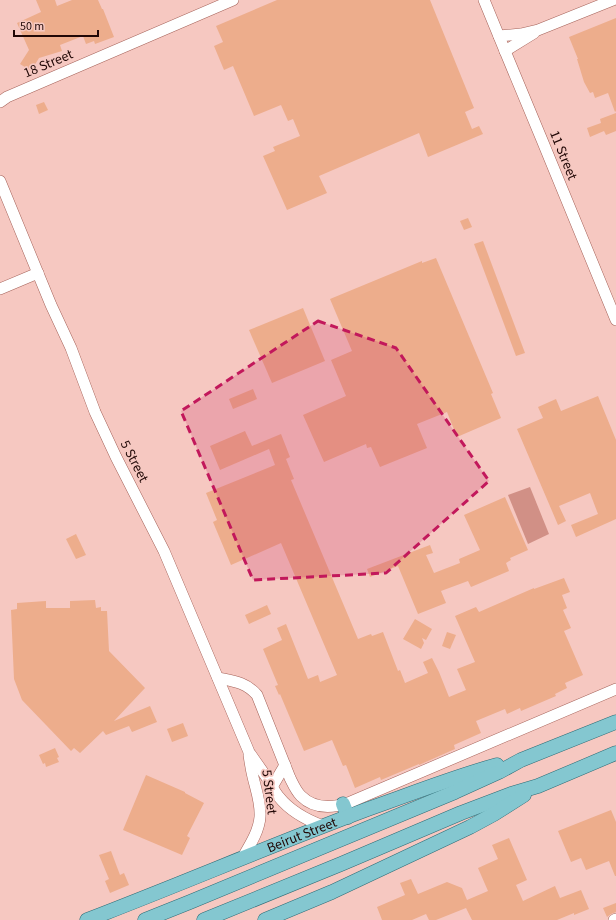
<svg xmlns="http://www.w3.org/2000/svg" width="616" height="920" font-family="'Source Sans 3',sans-serif">
  <style>
    .green { fill: #d19086 }
    .building { fill: #edad8c }
    .lines { fill: none; stroke-linecap: round; stroke-linejoin: round }
    .minor-casing { stroke: #a56259; stroke-width: 12 }
    .major-casing { stroke: #2c6b75; stroke-width: 15 }
    .minor { stroke: #fff; stroke-width: 11 }
    .major { stroke: #84c7d0; stroke-width: 14 }
    .marked { fill: #c2185b; fill-opacity: 0.2; stroke: #c2185b; stroke-width: 3; stroke-dasharray: 8 5; stroke-linejoin: round }
    .labels { text-anchor: middle; stroke-width: 3.5; stroke-linejoin: round; paint-order: stroke }
    .street-label { font-size: 14px; fill: #210806; stroke: #f6c8c1 }
  </style>
  <rect width="100%" height="100%" fill="#f6c8c1"/>
  <path class="green" d="M530 487 549 534 528 544 508 495Z"/>
  <g class="building">
    <path d="M36 0H55L57 6 72 0H98L102 9H103L114 37 95 44 94 41 86 44 83 36 60 45 62 51 39 58 31 71 20 64 29 50 17 23 41 12Z"/>
    <path d="M277 0H430L474 108 465 112 472 129 479 126 483 134 428 157 419 133 319 176 327 193 287 210 263 156 275 151 273 147 300 136 293 119 288 121 281 105 254 116 233 66 224 70 214 46 223 42 216 26Z"/>
    <path d="M616 18V111L615 112 608 93 595 98 593 92 590 93 584 82 577 59H578L569 37Z"/>
    <path d="M44 102 48 110 39 114 36 105Z"/>
    <path d="M616 113V131L606 135 604 131 590 137 587 128 601 123 600 119Z"/>
    <path d="M468 218 472 227 464 230 460 221Z"/>
    <path d="M483 241 525 353 516 356 474 244Z"/>
    <path d="M436 258 493 393 491 394 501 418 457 437 447 412 417 424 427 448 380 467 371 447 367 448 366 444 324 462 303 415 346 396 331 360 352 351 330 299 422 261V263Z"/>
    <path d="M303 308 325 361 272 383 249 330Z"/>
    <path d="M253 389 257 399 233 409 229 399Z"/>
    <path d="M598 396 616 440V519L576 537 571 525 598 514 590 493 559 506 566 521 558 525 517 429 543 418 538 407 556 399 561 411Z"/>
    <path d="M245 431 252 446 281 434 290 457 286 459 294 479 291 480 358 639 371 634 372 636 383 632 398 671 400 670 405 683 428 673 423 662 432 658 439 672 449 697 466 690 457 669 475 662 455 616 476 607 479 612 534 588V589L564 578 570 592 562 595 567 608 563 610 571 628 564 631 583 675 565 683 567 688 555 694 556 696 521 711 520 708 507 714 505 709 476 721 481 733 454 745 455 749 419 765V764L381 780 380 777 355 788 346 765 343 766 332 740 304 751 280 694 279 695 275 686 278 685 263 649 282 640 277 628 286 624 308 679 318 675 320 682 337 675 281 543 231 565 213 522 217 520 206 493 275 465 269 449 220 470 210 446Z"/>
    <path d="M505 497 528 550 510 558 511 560 506 563 509 571 471 587 468 581 441 591 446 603 418 614 398 566 370 577 367 569 430 545 433 553 426 555 434 573 460 563 459 559 480 550 464 515Z"/>
    <path d="M76 534 86 555 76 559 66 539Z"/>
    <path d="M95 600 96 608 101 607V611H107L109 651 145 688 114 721 150 706 157 722 132 732 129 726 106 735 103 731 80 753 74 748 71 751 22 700 14 679 11 610 17 609V603L46 601V608H70V601Z"/>
    <path d="M267 605 271 614 249 624 245 615Z"/>
    <path d="M415 619 432 629 426 640 422 638 424 643 421 649 403 639Z"/>
    <path d="M447 632 456 635 450 649 442 646Z"/>
    <path d="M183 723 188 736 172 742 167 729Z"/>
    <path d="M55 748 59 757 57 758 59 762 46 767 45 763 43 764 39 755Z"/>
    <path d="M146 775 185 792V793L204 803 187 836 190 838 182 855 123 830Z"/>
    <path d="M611 810 616 822V876H615L609 861 586 870 581 858 571 862 558 831Z"/>
    <path d="M509 838 527 880 516 885 523 901 555 886 560 898 581 890 589 909 574 915V913L557 920H472L466 908 436 920H429L426 914 412 920H382L377 907 405 895 400 883 411 879 418 894 447 882 462 888 467 900 488 891 478 868 498 859 492 845Z"/>
    <path d="M111 851 120 875 124 873 129 885 110 893 105 881 109 879 99 855Z"/>
    <path d="M616 903V912L611 914 607 917 603 908Z"/>
  </g>
  <g class="lines">
    <defs>
      <g id="minor">
        <path d="M484 0 505 51 542 140 616 320"/>
        <path d="M499 36 521 34 538 30 613 0"/>
        <path d="M505 51 534 33"/>
        <path d="M0 102 7 97 233 0"/>
        <path d="M0 181 51 305 71 348 95 412 116 457 164 551 249 752C255 761 261 769 267 778 271 784 274 791 279 797 290 811 307 820 323 826"/>
        <path d="M0 289 38 273"/>
        <path d="M218 678C233 681 246 682 257 695L290 778C293 784 296 791 301 796 314 809 332 808 348 803L616 689"/>
        <path d="M272 787 285 765"/>
        <path d="M243 857C250 845 259 831 260 817 261 803 256 790 253 777 251 769 250 762 249 755"/>
        <path d="M614 920 616 919"/>
      </g>
      <g id="major">
        <path d="M343 804 348 817"/>
        <path id="s1" d="M87 920C181 884 274 844 368 809 411 794 453 777 497 765"/>
        <path d="M145 920 190 902 455 792 499 772 521 760 616 722"/>
        <path d="M204 920 341 864 461 813 511 794 538 786 616 753"/>
        <path d="M265 920 332 892 470 827 494 814 524 795"/>
      </g>
    </defs>
    <use href="#minor" class="minor-casing"/>
    <use href="#major" class="major-casing"/>
    <use href="#minor" class="minor"/>
    <use href="#major" class="major"/>
  </g>
  <path class="marked" d="M318 321 396 348 489 481 386 573 253 580 181 411Z"/>
  <g class="labels">
    <g class="street-label">
      <text transform="translate(48 63) rotate(-23)" y="5">18 Street</text>
      <text transform="translate(564 155) rotate(68)" y="5">11 Street</text>
      <text transform="translate(135 461) rotate(63)" y="5">5 Street</text>
      <text transform="translate(270 792) rotate(83)" y="5">5 Street</text>
      <text dy="5" stroke="none"><textPath href="#s1" startOffset="231">Beirut Street</textPath></text>
    </g>
  </g>
  <path d="M14 30v6h84v-6" fill="none" stroke="#210806" stroke-width="2"/>
  <text x="20" y="30" font-size="12" fill="#210806" stroke="#f6c8c1" stroke-width="3" paint-order="stroke">50 m</text>
</svg>
